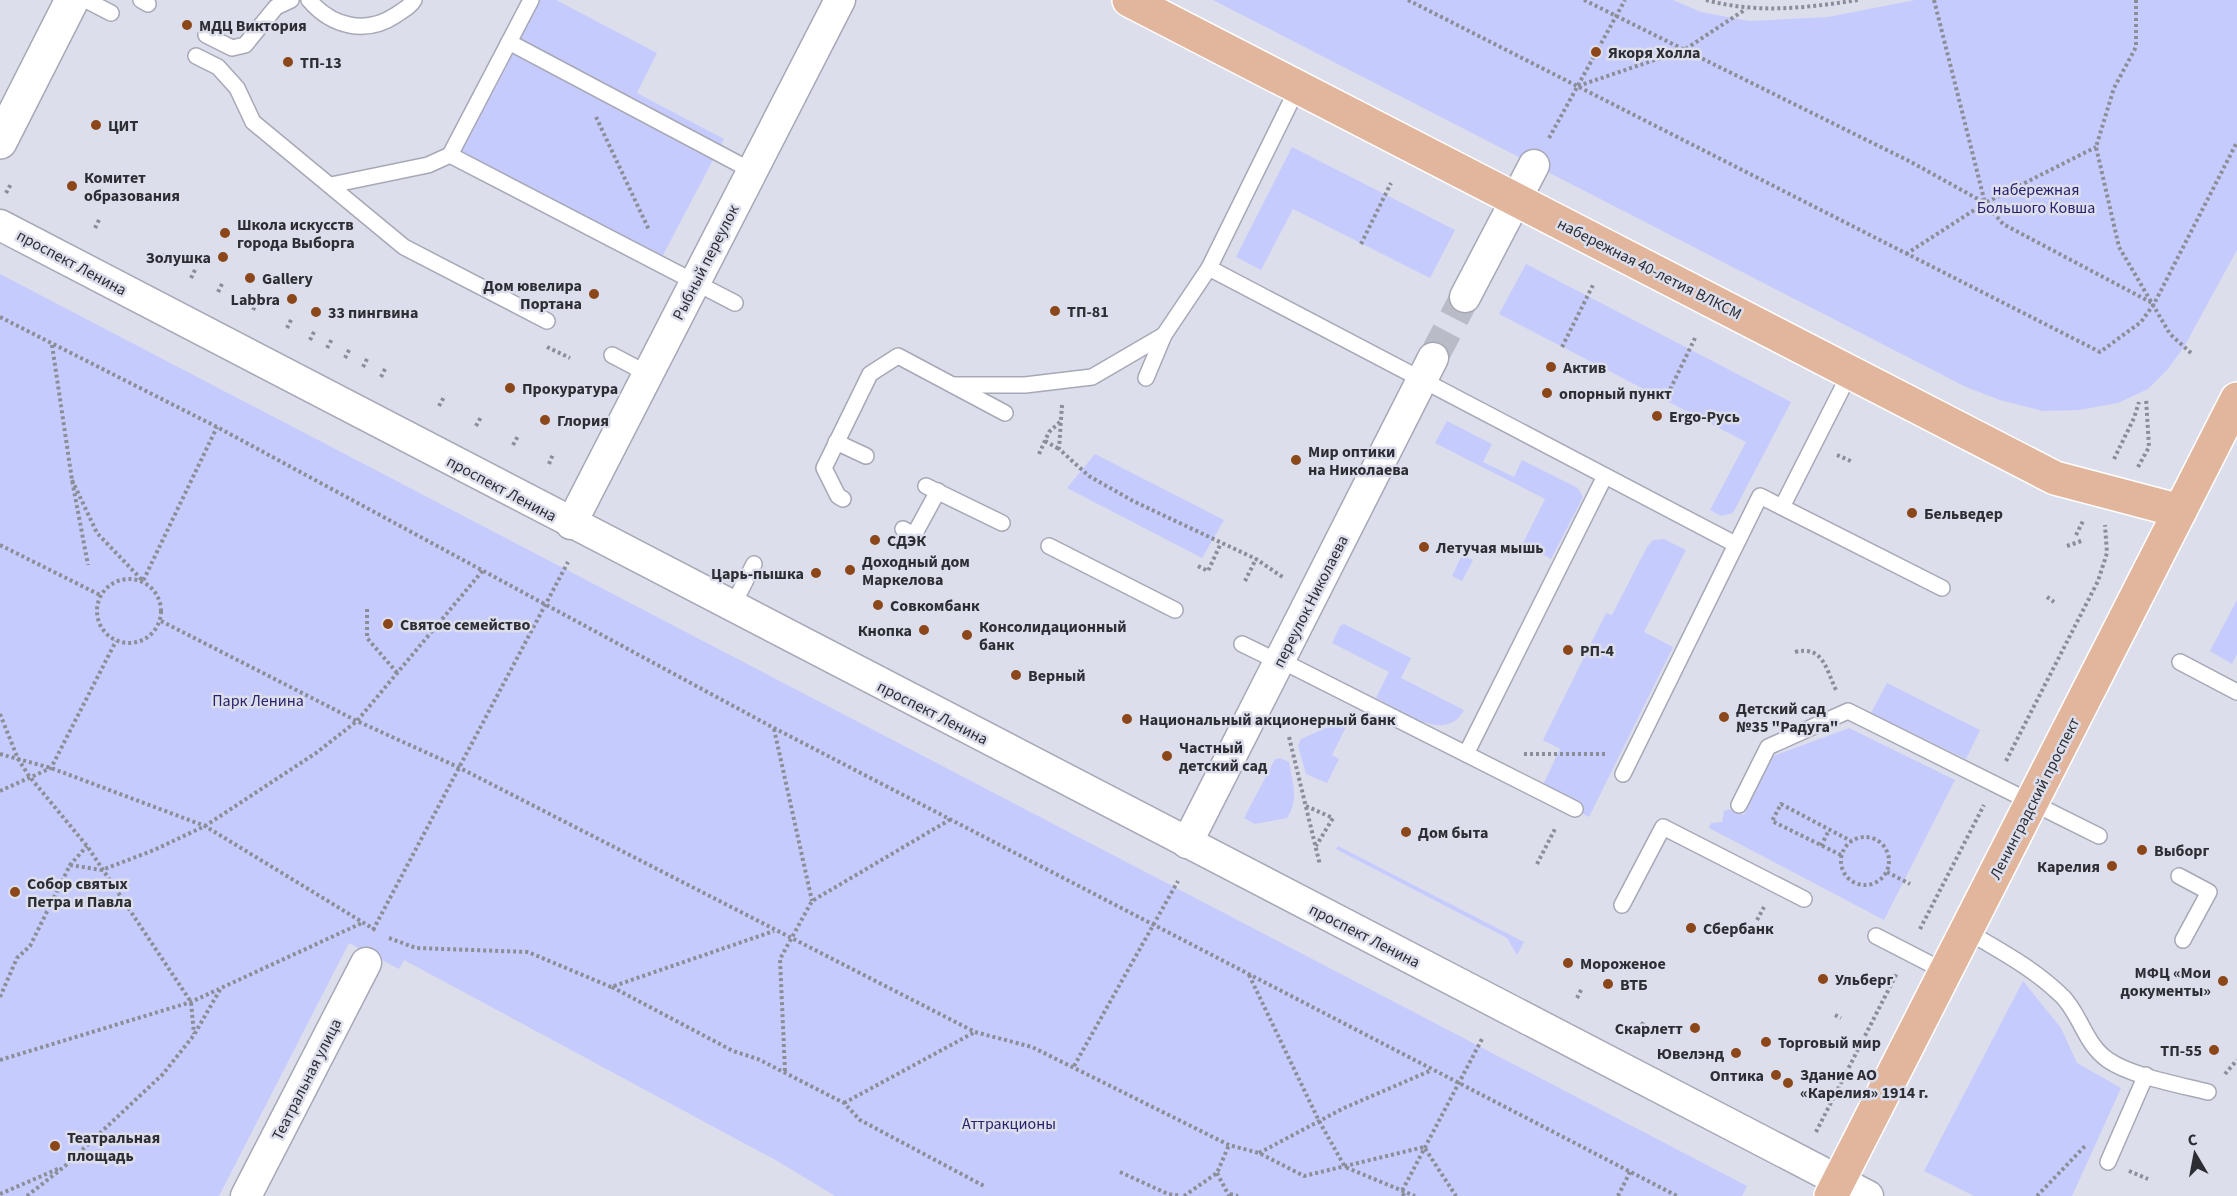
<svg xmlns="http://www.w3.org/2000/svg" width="2237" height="1196" font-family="'Source Sans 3',sans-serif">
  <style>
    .green { fill: #c6cbfd }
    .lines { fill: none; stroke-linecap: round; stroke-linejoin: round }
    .minor-tunnel { stroke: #b9bbc7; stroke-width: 30; stroke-dasharray: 30 15; stroke-linecap: butt }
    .service-casing { stroke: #a7a8b6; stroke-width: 18 }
    .minor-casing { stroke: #a7a8b6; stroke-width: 33 }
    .tertiary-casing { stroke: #a7a8b6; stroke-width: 36 }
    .primary-casing { stroke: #fff; stroke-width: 36 }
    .path { stroke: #8c8e97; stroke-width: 4; stroke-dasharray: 3 3; stroke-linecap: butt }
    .service { stroke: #fff; stroke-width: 15 }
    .minor { stroke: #fff; stroke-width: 30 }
    .tertiary { stroke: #fff; stroke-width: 33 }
    .primary { stroke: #e2b69d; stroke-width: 33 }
    .poi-dot { fill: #8b471a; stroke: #dcdeec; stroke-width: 2 }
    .labels { text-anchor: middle; stroke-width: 5; stroke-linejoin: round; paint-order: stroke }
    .poi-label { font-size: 16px; font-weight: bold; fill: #2d2e33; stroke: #dcdeec; text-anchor: start }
    .park-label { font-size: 16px; fill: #29226c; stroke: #dcdeec }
    .street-label { font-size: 16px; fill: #2d2e33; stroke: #dcdeec }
  </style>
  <rect width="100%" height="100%" fill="#dcdeec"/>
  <g class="green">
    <path d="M539 0H556L657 53 637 93 724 139 662 257 458 151Z"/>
    <path d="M1213 0H1673L1701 12 1749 21 1828 17 1915 0H2237V250L2184 347 2167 370 2148 389 2118 403 2079 410 2043 411 2000 400 1966 387Z"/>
    <path d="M1292 147 1455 230 1430 278 1293 209 1261 270 1236 257Z"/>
    <path d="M1526 264 1791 402 1733 513 1721 516 1710 510 1746 442 1499 314Z"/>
    <path d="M0 274 1747 1186 1742 1196H835L779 1162 404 960 399 969 349 943 219 1196H0Z"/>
    <path d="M1447 421 1492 444 1483 462 1514 477 1522 460 1578 488 1583 497 1551 559 1523 543 1545 499 1435 443Z"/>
    <path d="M1095 454 1224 520 1202 558 1067 488Z"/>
    <path d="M1664 539 1686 550 1644 632 1673 647 1589 817 1540 791 1560 749 1543 740 1606 613 1612 615 1647 547 1653 540Z"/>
    <path d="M1462 555 1473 560 1462 581 1452 576Z"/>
    <path d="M2237 600V654L2232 664 2210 651Z"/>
    <path d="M1344 624 1411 658 1401 678 1464 710C1446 745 1400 710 1376 698L1389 672 1332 643 1340 626Z"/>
    <path d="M1887 683 1980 730 1966 759 1871 713Z"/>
    <path d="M1341 721 1346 727 1332 755 1339 759 1327 783 1306 774 1298 746 1301 739Z"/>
    <path d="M1849 728 1955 780 1884 920 1709 828 1711 823 1722 822 1724 811 1730 809 1744 815 1773 756Z"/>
    <path d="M1280 758 1289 762C1293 783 1299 800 1287 818L1255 824 1244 818 1275 759Z"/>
    <path d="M1338 846 1524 942 1517 955 1507 938 1336 849Z"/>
    <path d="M2023 981 2061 1028 2077 1063 2121 1088 2072 1196H1974L1924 1171Z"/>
  </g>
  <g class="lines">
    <path class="minor-tunnel" d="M1433 358 1465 297"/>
    <defs>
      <g id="service">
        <path d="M86 0 111 13"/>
        <path d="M141 0 148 4"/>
        <path d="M309 0C332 27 366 35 396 15 403 10 410 7 414 0"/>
        <path d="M206 35 232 48 245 45 276 7 291 0"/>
        <path d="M509 42 752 171"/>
        <path d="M196 56 218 67 237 88 253 122 404 247 547 321"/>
        <path d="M450 155 735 303"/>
        <path d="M331 185 428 165 450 155 531 0"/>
        <path d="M1209 268 1735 544"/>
        <path d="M612 355 648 374"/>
        <path d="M1146 378 1164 335"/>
        <path d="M953 385H1025L1092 377 1164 335 1209 268 1298 87"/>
        <path d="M836 442 866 456"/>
        <path d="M926 486 1002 523"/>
        <path d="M843 499 838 496 824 468 870 374 898 356 1005 413"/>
        <path d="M1782 507 1851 371"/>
        <path d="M903 529 914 535 938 491"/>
        <path d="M1049 546 1175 610"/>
        <path d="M732 607 754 564"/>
        <path d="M1242 644 1279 662"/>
        <path d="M1280 660 1575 809"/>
        <path d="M2180 662 2237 692"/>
        <path d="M1466 754 1605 476"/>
        <path d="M1623 774 1760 496 1942 588"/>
        <path d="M1739 805 1768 747 1848 711 2099 836"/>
        <path d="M2179 876 2209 892 2183 940"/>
        <path d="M1622 905 1663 827 1804 899"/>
        <path d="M1965 930C1999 950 2035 969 2063 997 2081 1016 2085 1044 2108 1060 2131 1076 2180 1085 2208 1092"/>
        <path d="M1876 936 1944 971"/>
        <path d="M2108 1162 2146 1075"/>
      </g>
      <g id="minor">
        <path d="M0 225 1868 1196"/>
        <path d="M1465 297 1534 165"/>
        <path d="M571 524 840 0"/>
        <path d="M1187 843 1433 358"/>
        <path d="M246 1196 366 963"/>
      </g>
      <path id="tertiary" d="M0 142 72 0"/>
      <g id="primary">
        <path d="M1129 0 2055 478 2180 511"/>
        <path d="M1831 1196 2237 399"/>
      </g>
    </defs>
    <use href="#service" class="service-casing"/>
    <use href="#minor" class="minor-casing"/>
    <use href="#tertiary" class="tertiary-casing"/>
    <use href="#primary" class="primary-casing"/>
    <g class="path">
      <path d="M1408 0 2100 352 2141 322 2154 304 2237 142"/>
      <path d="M1584 0 1911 162 1985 203 2003 224 2154 304"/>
      <path d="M1706 0C1757 14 1806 8 1858 0"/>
      <path d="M1934 0 1985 203"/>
      <path d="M2136 0V47L2114 88 2096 147 2119 247 2170 334 2191 353"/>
      <path d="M1578 86 1684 50 1746 9"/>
      <path d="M596 117 649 230"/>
      <path d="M1549 138 1625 0"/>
      <path d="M6 193 11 184"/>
      <path d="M95 228 100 218"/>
      <path d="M1361 244 1391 183"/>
      <path d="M1906 254 1985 203 2096 147"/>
      <path d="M161 262 166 252"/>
      <path d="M191 278 196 268"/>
      <path d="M218 292 223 282"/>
      <path d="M242 305 248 295"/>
      <path d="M253 310 258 300"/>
      <path d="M0 317 217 427 774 728 1677 1196"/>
      <path d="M287 328 292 318"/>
      <path d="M310 340 315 330"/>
      <path d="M52 345 72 480 88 565"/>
      <path d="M547 347 570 358"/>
      <path d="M1562 347 1593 285"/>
      <path d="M327 348 332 339"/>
      <path d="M345 358 350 348"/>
      <path d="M363 367 368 357"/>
      <path d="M381 377 386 367"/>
      <path d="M1665 400 1695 338"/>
      <path d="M1062 405 1059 449 1089 476 1133 501 1256 559 1284 578"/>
      <path d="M439 406 444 397"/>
      <path d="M476 426 481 417"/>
      <path d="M1045 441 1059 449"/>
      <path d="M513 445 518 436"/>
      <path d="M1039 454 1049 432 1061 421"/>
      <path d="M1837 455 1853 462"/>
      <path d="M2114 459 2134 418 2139 402"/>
      <path d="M549 464 553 454"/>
      <path d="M2138 467 2149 447 2146 398"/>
      <path d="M72 480 97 533 143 581 217 427"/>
      <path d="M2076 535 2084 519"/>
      <path d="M0 545 100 595"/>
      <path d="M2067 546 2084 540"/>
      <path d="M1198 566 1208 571 1221 543"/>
      <circle cx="129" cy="611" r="32"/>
      <path d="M1245 581 1256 559"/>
      <path d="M2047 597 2054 602"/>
      <path d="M367 609V638L398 674"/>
      <path d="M161 621 357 721 458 767 975 1032 1032 1047 1229 1145 1259 1153 1304 1176 1424 1147 1456 1196"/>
      <path d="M1795 652C1823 645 1826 669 1836 690"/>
      <path d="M0 714 18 759 29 776 87 846 191 1002 194 1034"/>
      <path d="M774 729 812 901"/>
      <path d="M1289 737 1320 865"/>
      <path d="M0 754 51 768 205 826 377 931"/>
      <path d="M1524 754H1606"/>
      <path d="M2006 761 2098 581 2107 553 2105 525"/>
      <path d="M0 791 51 768 116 641"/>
      <path d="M1306 806 1333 818 1316 846"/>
      <circle cx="1865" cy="861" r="24"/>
      <path d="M1821 846 1829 830"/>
      <path d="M1841 855 1772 821 1781 804 1851 841"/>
      <path d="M1537 864 1556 827"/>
      <path d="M70 865 102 870 154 850 205 826 316 753 357 721 484 569"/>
      <path d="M1887 872 1910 884"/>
      <path d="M28 898 48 908"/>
      <path d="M1757 920 1764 907"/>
      <path d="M1920 929 1984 805"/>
      <path d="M373 930 568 562"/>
      <path d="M389 938 416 948 528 952 611 987 774 931"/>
      <path d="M1249 975 1319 1121 1345 1167 1415 1196"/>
      <path d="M612 987 733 1051 758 1059 844 1103 860 1120 984 1186"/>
      <path d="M0 997 17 958 30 946 70 865 87 846"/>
      <path d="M1577 998 1582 988"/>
      <path d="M1835 1015 1841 1018"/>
      <path d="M1639 1030 1644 1021"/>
      <path d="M1822 1040 1828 1043"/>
      <path d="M0 1060 191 1002 219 989"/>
      <path d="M1074 1066 1178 881"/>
      <path d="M785 1071 780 959 812 901 951 819"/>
      <path d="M2225 1074 2237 1060"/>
      <path d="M844 1103 975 1032"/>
      <path d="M1816 1132 1897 973"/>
      <path d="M1259 1153 1344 1108 1432 1070"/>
      <path d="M2129 1171 2148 1179"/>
      <path d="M1120 1172 1168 1194 1181 1196"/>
      <path d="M1217 1173 1229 1196"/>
      <path d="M0 1194 60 1168"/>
      <path d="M1230 1194 1238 1196"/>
      <path d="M27 1196 65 1166 163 1074 194 1035 221 988 362 923"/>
      <path d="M1184 1196 1217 1173 1229 1145"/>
      <path d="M1404 1196 1402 1191 1482 1039"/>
      <path d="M1618 1196 1630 1172"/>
      <path d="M2037 1196 2086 1145"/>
    </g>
    <use href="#service" class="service"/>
    <use href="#minor" class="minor"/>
    <use href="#tertiary" class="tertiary"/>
    <use href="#primary" class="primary"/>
  </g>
  <g class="poi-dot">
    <circle cx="187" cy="25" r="6"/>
    <circle cx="1596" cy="52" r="6"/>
    <circle cx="288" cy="62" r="6"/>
    <circle cx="96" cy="125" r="6"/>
    <circle cx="72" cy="186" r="6"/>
    <circle cx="225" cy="233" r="6"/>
    <circle cx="223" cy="257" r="6"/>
    <circle cx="250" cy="278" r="6"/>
    <circle cx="594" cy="294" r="6"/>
    <circle cx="292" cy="299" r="6"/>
    <circle cx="1055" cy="311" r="6"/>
    <circle cx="316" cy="312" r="6"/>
    <circle cx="1551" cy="367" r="6"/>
    <circle cx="510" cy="388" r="6"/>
    <circle cx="1547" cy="393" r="6"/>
    <circle cx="1657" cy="416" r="6"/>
    <circle cx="545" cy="420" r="6"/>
    <circle cx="1296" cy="460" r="6"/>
    <circle cx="1912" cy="513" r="6"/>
    <circle cx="875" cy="540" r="6"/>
    <circle cx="1424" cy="547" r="6"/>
    <circle cx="850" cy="570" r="6"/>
    <circle cx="816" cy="573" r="6"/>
    <circle cx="878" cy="605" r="6"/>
    <circle cx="388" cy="624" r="6"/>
    <circle cx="924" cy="630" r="6"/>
    <circle cx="967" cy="635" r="6"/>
    <circle cx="1568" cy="650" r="6"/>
    <circle cx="1016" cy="675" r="6"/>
    <circle cx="1724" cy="717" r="6"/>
    <circle cx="1127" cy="719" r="6"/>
    <circle cx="1167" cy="756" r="6"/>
    <circle cx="1406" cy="832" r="6"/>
    <circle cx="2142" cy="850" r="6"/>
    <circle cx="2112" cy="866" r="6"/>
    <circle cx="15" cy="892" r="6"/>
    <circle cx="1691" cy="928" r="6"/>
    <circle cx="1568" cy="963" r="6"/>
    <circle cx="1823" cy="979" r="6"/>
    <circle cx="2223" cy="981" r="6"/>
    <circle cx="1608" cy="984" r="6"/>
    <circle cx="1695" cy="1028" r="6"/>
    <circle cx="1766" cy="1042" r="6"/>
    <circle cx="2214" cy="1050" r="6"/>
    <circle cx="1736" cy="1053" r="6"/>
    <circle cx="1776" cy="1075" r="6"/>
    <circle cx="1788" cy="1083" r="6"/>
    <circle cx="55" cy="1146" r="6"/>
  </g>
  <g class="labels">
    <g class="poi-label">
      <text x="199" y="31">МДЦ Виктория</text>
      <text x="1608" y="58">Якоря Холла</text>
      <text x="300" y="68">ТП-13</text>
      <text x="108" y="131">ЦИТ</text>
      <text x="84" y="183">Комитет<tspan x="84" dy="18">образования</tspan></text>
      <text x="237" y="230">Школа искусств<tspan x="237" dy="18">города Выборга</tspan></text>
      <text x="211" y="263" text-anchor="end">Золушка</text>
      <text x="262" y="284">Gallery</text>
      <text x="582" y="291" text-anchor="end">Дом ювелира<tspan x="582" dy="18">Портана</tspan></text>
      <text x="280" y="305" text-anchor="end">Labbra</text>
      <text x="1067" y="317">ТП-81</text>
      <text x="328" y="318">33 пингвина</text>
      <text x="1563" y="373">Актив</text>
      <text x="522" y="394">Прокуратура</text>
      <text x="1559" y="399">опорный пункт</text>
      <text x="1669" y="422">Ergo-Русь</text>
      <text x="557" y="426">Глория</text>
      <text x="1308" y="457">Мир оптики<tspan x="1308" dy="18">на Николаева</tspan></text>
      <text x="1924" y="519">Бельведер</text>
      <text x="887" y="546">СДЭК</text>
      <text x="1436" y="553">Летучая мышь</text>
      <text x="862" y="567">Доходный дом<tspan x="862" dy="18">Маркелова</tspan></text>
      <text x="804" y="579" text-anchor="end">Царь-пышка</text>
      <text x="890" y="611">Совкомбанк</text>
      <text x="400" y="630">Святое семейство</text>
      <text x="979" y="632">Консолидационный<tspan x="979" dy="18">банк</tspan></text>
      <text x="912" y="636" text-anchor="end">Кнопка</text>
      <text x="1580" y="656">РП-4</text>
      <text x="1028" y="681">Верный</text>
      <text x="1736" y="714">Детский сад<tspan x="1736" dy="18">№35 "Радуга"</tspan></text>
      <text x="1139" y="725">Национальный акционерный банк</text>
      <text x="1179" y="753">Частный<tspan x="1179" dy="18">детский сад</tspan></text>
      <text x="1418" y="838">Дом быта</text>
      <text x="2154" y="856">Выборг</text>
      <text x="2100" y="872" text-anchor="end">Карелия</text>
      <text x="27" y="889">Собор святых<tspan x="27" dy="18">Петра и Павла</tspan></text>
      <text x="1703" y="934">Сбербанк</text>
      <text x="1580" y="969">Мороженое</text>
      <text x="2211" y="978" text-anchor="end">МФЦ «Мои<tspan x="2211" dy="18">документы»</tspan></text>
      <text x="1835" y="985">Ульберг</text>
      <text x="1620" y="990">ВТБ</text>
      <text x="1683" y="1034" text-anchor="end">Скарлетт</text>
      <text x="1778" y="1048">Торговый мир</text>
      <text x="2202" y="1056" text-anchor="end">ТП-55</text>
      <text x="1724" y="1059" text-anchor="end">Ювелэнд</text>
      <text x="1800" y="1080">Здание АО<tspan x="1800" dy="18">«Карелия» 1914 г.</tspan></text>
      <text x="1764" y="1081" text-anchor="end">Оптика</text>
      <text x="67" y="1143">Театральная<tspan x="67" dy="18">площадь</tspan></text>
    </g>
    <g class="park-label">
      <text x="2036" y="195">набережная<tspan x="2036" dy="18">Большого Ковша</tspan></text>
      <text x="258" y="706">Парк Ленина</text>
      <text x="1009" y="1129">Аттракционы</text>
    </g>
    <g class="street-label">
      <text transform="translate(72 262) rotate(28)" y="6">проспект Ленина</text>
      <text transform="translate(705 262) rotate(-63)" y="6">Рыбный переулок</text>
      <text transform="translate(1650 268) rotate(27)" y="6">набережная 40-летия ВЛКСМ</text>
      <text transform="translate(502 488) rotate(28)" y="6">проспект Ленина</text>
      <text transform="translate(1310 601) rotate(-63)" y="6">переулок Николаева</text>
      <text transform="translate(933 712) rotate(27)" y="6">проспект Ленина</text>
      <text transform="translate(2034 798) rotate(-63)" y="6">Ленинградский проспект</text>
      <text transform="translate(1365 935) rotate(27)" y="6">проспект Ленина</text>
      <text transform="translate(306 1079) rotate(-63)" y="6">Театральная улица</text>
    </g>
  </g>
  <g transform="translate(2195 1154) rotate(350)" stroke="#dcdeec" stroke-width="4.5" paint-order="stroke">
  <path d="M0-4.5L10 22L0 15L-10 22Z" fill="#2d2e33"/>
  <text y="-9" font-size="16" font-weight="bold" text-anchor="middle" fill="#2d2e33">С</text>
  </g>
</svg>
